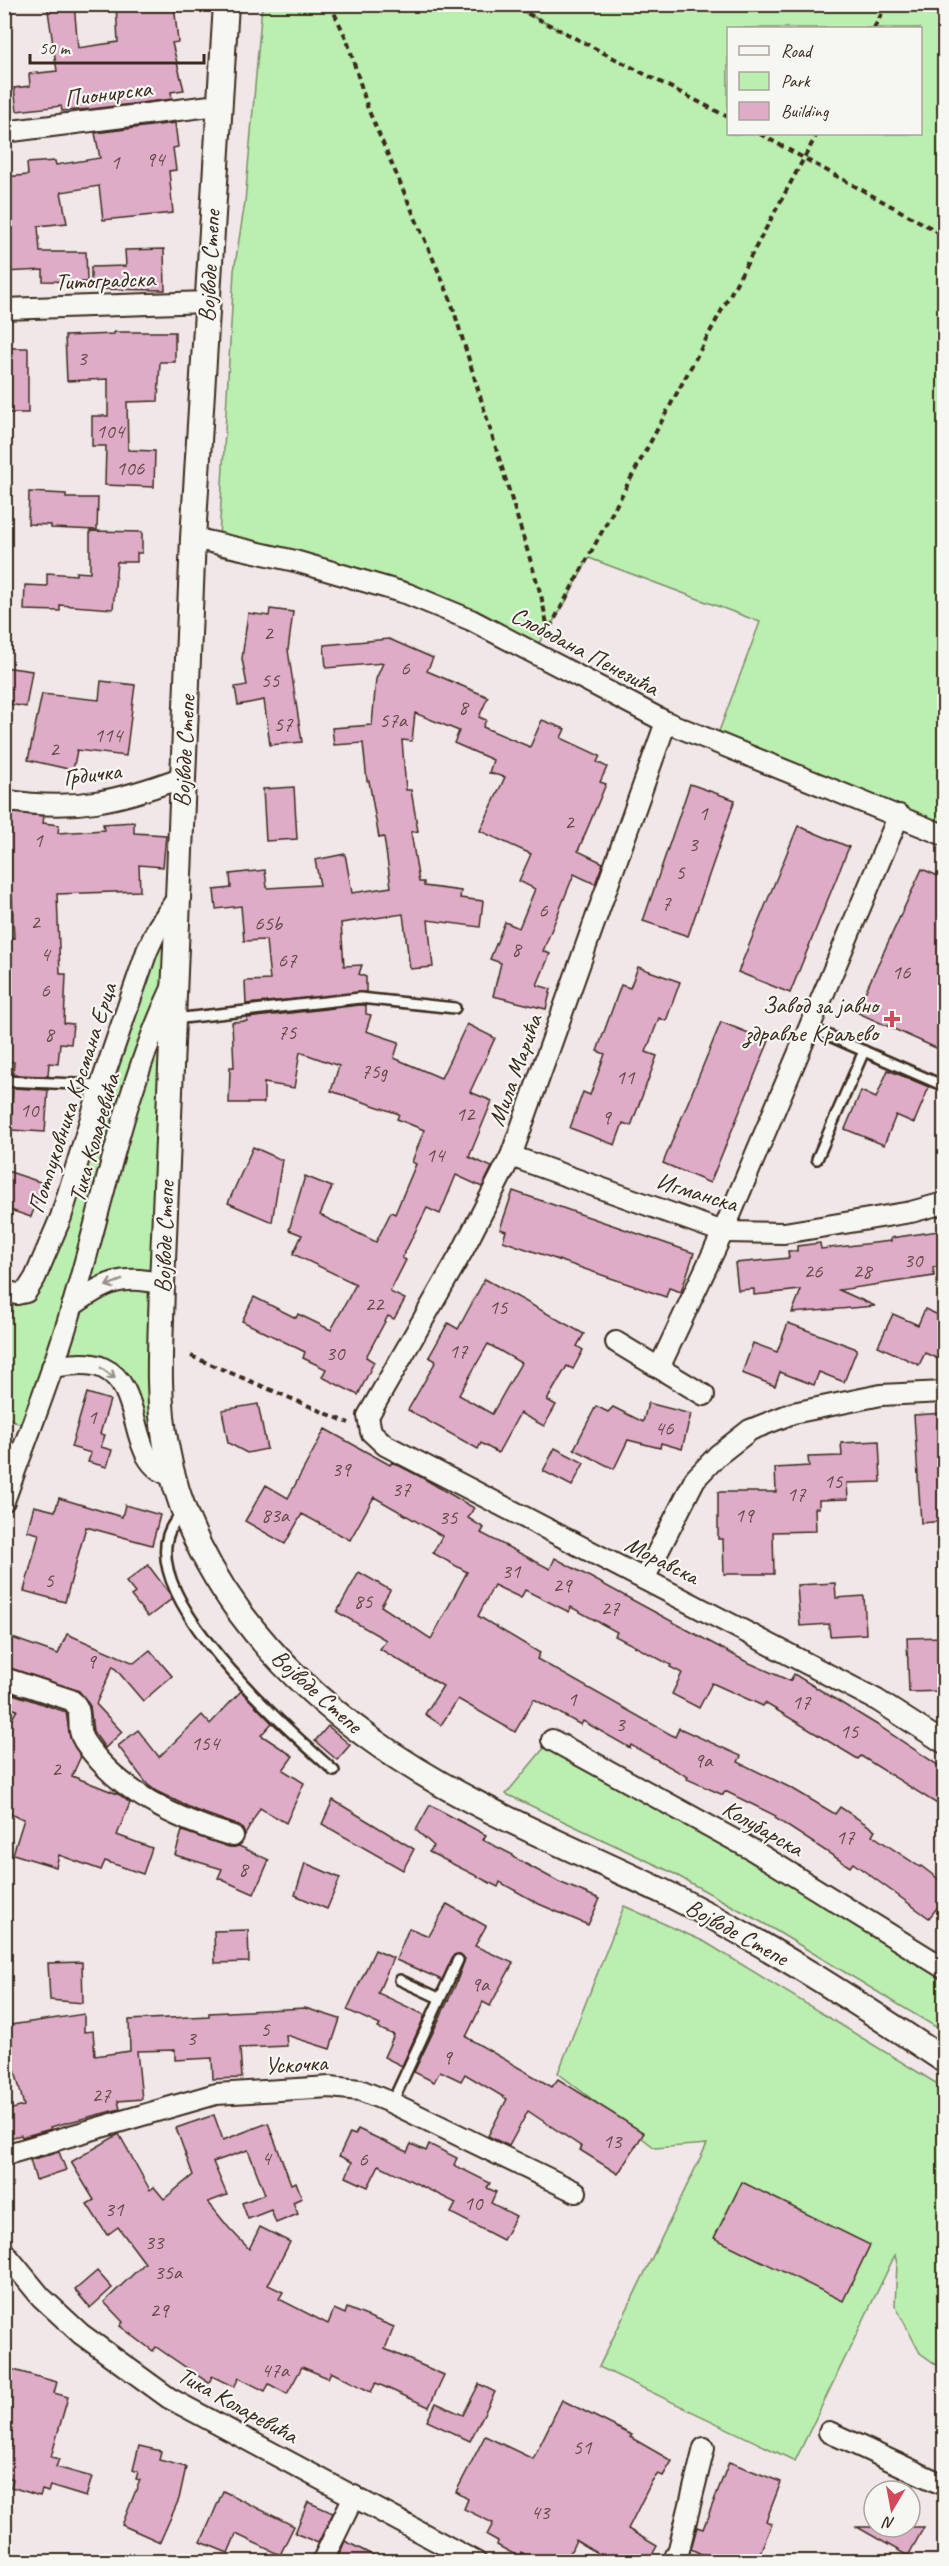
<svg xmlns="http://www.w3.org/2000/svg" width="949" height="2566" font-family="Caveat,sans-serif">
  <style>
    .green { fill: #bbefb0; stroke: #7b8c67; stroke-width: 1.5; fill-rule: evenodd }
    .building { fill: #dfacc7; stroke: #3b2a1e; stroke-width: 1.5; fill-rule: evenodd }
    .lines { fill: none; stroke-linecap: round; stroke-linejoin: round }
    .service-casing { stroke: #3b2a1e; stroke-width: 14 }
    .minor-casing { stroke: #3b2a1e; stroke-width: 24 }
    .tertiary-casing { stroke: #3b2a1e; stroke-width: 28 }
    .path { stroke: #3b2a1e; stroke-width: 4; stroke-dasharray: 6 4.5; stroke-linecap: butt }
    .service { stroke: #f6f6f2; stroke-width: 9 }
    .minor { stroke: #f6f6f2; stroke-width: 20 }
    .tertiary { stroke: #f6f6f2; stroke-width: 24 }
    .oneway { stroke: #989088 }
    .poi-dot { fill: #d1495b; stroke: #f6f6f2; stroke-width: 2 }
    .labels { text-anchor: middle; stroke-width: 4.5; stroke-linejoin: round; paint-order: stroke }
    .number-label { font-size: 21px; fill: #644a48 }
    .street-label { font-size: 24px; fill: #3b2a1e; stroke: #f6f6f2 }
    .poi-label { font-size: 24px; fill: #3b2a1e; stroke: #f6f6f2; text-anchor: end }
  </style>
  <rect width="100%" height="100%" fill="#f1e7e9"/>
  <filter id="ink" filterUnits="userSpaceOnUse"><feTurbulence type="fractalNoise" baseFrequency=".0167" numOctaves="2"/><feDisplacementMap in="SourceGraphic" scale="12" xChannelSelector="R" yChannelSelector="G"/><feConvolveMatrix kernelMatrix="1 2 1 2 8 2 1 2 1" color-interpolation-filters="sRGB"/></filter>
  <g filter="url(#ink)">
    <g class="green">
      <path d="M262 5H509L563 32 512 5H944V844L712 750 760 622 589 558 564 605 529 658C489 638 450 619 408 604 347 581 282 568 218 556L234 271 245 202ZM728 28H920V134H728Z"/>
      <path d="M176 900 163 1473 111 1373 52 1367 30 1429 5 1416V1334L17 1294 26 1292 101 1085Z"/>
      <path d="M549 1742 944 1968V2032L763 1923 669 1871 506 1794Z"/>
      <path d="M624 1906 705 1942 944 2088V2370L920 2353 895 2305 897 2264 895 2255 795 2461 599 2367 707 2144 655 2148 558 2073Z"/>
    </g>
    <g class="building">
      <path d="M47 4H74L78 48 118 42 116 4H174L178 42 172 43 184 90 171 92 172 99 92 109 62 111 61 106 17 111 14 88 30 86 29 74 57 71Z"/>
      <path d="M175 123 178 147 173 148 176 170 169 171 173 213 103 220 99 186 61 192 67 223 38 226 40 252H86L87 282 43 281V270L4 272V177L28 175 27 163 55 161 56 165 100 158 95 133Z"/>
      <path d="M164 249 165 290 91 289V267L126 266 125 250Z"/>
      <path d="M114 332H175V362H160L158 401 127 402 128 450 155 451 154 487 105 485 106 446H92V416H108V379L67 381 65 336 114 334Z"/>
      <rect x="4" y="348" width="24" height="65"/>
      <path d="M29 492 66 494V498H98L97 530 51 528V525L28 524Z"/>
      <path d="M90 531 142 532V553H137V562H117L113 609 60 605V611L24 610 25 585 47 586V573L76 575V572L90 573Z"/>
      <path d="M270 609 293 612 288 650 302 742 270 745 264 700 238 705 235 687 247 685 242 659 248 613 269 616Z"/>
      <path d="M389 639 433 658 427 671 488 697 479 717 486 720 483 727 530 747 542 720 565 729 561 738 600 756 597 762 607 767 600 782 606 784 578 851 603 863 595 884 574 874 543 951 550 954 537 985 551 989 546 1009 493 996 501 963 490 959 505 922 519 928 535 889 519 881 531 854 480 831 505 777 489 773 493 760 454 743 459 731 415 713 412 741 402 740 406 790H411L418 831 411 832 419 882H424V886L461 891 460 898 483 901 480 927 428 920 433 967 410 969 403 914 341 923 344 966 362 965 359 974 366 977V992L246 1004 245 981 270 980 266 940 244 941 241 906 216 909 214 890 231 888 230 874 265 870 267 888 320 885 315 860 345 854 352 893 391 887 384 837 379 838 369 781H367L363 743 334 745 332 728 372 725 376 679 383 663 326 668 324 645Z"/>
      <path d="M4 667 32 671 26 707 4 703Z"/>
      <path d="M101 681 135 685 126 756 77 750 73 770 28 760 42 694 99 700Z"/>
      <path d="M690 784 735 800 688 936 643 921Z"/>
      <path d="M294 787 297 839 266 841 263 789Z"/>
      <path d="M4 812 44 816 43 823 59 825 58 833 104 830 103 824 134 822V833L166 835 163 867 139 865 140 891 57 894 60 974H66L64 1023 73 1024 71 1044 60 1043 58 1064 49 1063 48 1076 13 1075 14 1062 4 1060V936L14 938 12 896H4Z"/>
      <path d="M798 826 849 847 790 993 738 972Z"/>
      <path d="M922 869 945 879V1052L856 1012Z"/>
      <path d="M638 967 680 982 666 1021 659 1018 646 1052 657 1056 631 1126 623 1123 615 1145 570 1128 583 1092 590 1095 605 1054 597 1051 621 985 630 988Z"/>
      <path d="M360 1005H366V1014L371 1015 366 1031 399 1042 394 1058 441 1078 467 1024 495 1038 470 1092 492 1101 469 1157 492 1167 482 1187 456 1175 440 1214 427 1208 402 1258 406 1260 390 1292 405 1299 394 1319 388 1316 366 1357 374 1362 358 1395 322 1377 326 1369 303 1358 305 1352 242 1321 254 1297 296 1318 298 1314 331 1330 356 1284 293 1254 302 1235 289 1230 305 1176 332 1187 320 1215 376 1242 391 1212 395 1214 416 1164 412 1162 424 1130 397 1119 399 1114 331 1091 339 1066 300 1052 294 1088 264 1083V1103H229L230 1067H234L232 1022 247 1021V1018Z"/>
      <path d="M721 1022 769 1041 710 1183 663 1163Z"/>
      <path d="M888 1070 929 1087 914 1123 896 1115 884 1145 845 1129 861 1091 876 1098Z"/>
      <path d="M13 1088 48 1090 45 1132 11 1130Z"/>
      <path d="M253 1147 282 1160 272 1222 228 1203Z"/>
      <path d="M4 1170 43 1183 31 1217 4 1208Z"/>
      <path d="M513 1191 694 1253 681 1292 669 1288 666 1297 503 1241 506 1231 500 1229Z"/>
      <path d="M945 1230V1266L933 1267 934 1276 839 1290 875 1306 792 1313 801 1290 754 1295V1289L738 1290 735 1263 789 1258 788 1251H797V1246L820 1243 821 1249 891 1241V1238Z"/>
      <path d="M485 1279 584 1334 577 1346 583 1350 573 1369 567 1366 547 1400 556 1405 544 1426 520 1413 498 1453 481 1443 478 1449 408 1410 436 1361 429 1357 448 1323 458 1329ZM488 1344 521 1363 492 1414 459 1395Z"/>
      <path d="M925 1309 945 1318V1362L925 1353 919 1365 878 1346 893 1314 918 1325Z"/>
      <path d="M788 1323 857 1349 844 1382 819 1372 814 1385 780 1372 775 1386 742 1373 753 1343 777 1352Z"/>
      <path d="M87 1393 110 1400 100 1434 105 1435 101 1447 112 1450 107 1467 88 1462 91 1453 71 1447Z"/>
      <path d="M648 1403 691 1414 682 1449 661 1443 660 1448 628 1440 614 1469 574 1449 596 1406 608 1412 613 1407 643 1422Z"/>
      <path d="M258 1404 267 1449 247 1453 228 1443 222 1410Z"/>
      <path d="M945 1413V1521L921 1523 914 1415Z"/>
      <path d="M325 1429 390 1465 392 1462 421 1477 474 1508 468 1518 484 1528 481 1533 550 1569 555 1558 745 1661 790 1681 794 1674 879 1726 945 1770V1809L861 1756 858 1759 765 1703 763 1706 712 1683 699 1708 672 1694 682 1673 670 1667 671 1665 615 1636 617 1632 571 1607 569 1612 525 1590 521 1598 494 1585 478 1616 540 1653 537 1659 675 1737 679 1728 741 1756 738 1762 793 1789 835 1814 840 1807 875 1830 872 1835 920 1867 921 1866 945 1884V1898L929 1918 853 1863 850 1867 775 1818 776 1816 725 1791 723 1795 687 1779 688 1777 631 1745 630 1748 583 1721 581 1725 534 1699 515 1732 458 1699 441 1725 425 1714 443 1686 380 1649 386 1640 337 1612 359 1572 390 1590 381 1606 431 1639 467 1572 433 1553 442 1536 374 1497 350 1540 302 1514 285 1544 245 1521 266 1485 288 1498Z"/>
      <path d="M879 1441 881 1482 847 1483 848 1499 819 1500V1508H815L816 1531 773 1532 774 1574H724L723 1539H718V1492H776L775 1468 809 1466 808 1457 842 1456 841 1443Z"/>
      <path d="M555 1448 584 1463 572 1486 543 1471Z"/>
      <path d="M59 1498 122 1517 125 1505 160 1515 152 1545 86 1527 65 1602 24 1591 39 1534 27 1531 34 1506 55 1511Z"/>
      <path d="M148 1565 173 1598 148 1617 131 1596 135 1593 126 1582Z"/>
      <path d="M835 1583 836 1598 864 1596 866 1634 830 1636 829 1624 800 1626 797 1585Z"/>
      <path d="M67 1634 134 1663 150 1650 172 1676 143 1701 113 1666 96 1704 122 1732 105 1748 93 1731 90 1706 79 1691 4 1666V1635L58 1654Z"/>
      <path d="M945 1637V1691L909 1692 907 1638Z"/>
      <path d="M4 1691 66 1712 70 1738 81 1756 72 1776 120 1795 130 1803 117 1835 152 1848 143 1874 105 1861 101 1870 59 1855 56 1867 13 1854 24 1819 4 1812V1732L17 1710 4 1706Z"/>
      <path d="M241 1691 272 1723 261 1735 293 1756 283 1770 304 1783 286 1823 260 1808 245 1835 242 1828 237 1825 195 1810 156 1791 147 1784 118 1746 138 1730 159 1757 202 1715 210 1724Z"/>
      <path d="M328 1726 350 1745 337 1760 315 1741Z"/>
      <path d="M333 1800 414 1849 403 1870 322 1824Z"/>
      <path d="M430 1805 486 1835 483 1840 513 1855V1857L559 1882 600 1899 588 1925 539 1904 500 1882 498 1887 429 1852 434 1846 416 1830Z"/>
      <path d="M182 1831 229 1847 239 1846 269 1860 254 1894 218 1878 222 1869 175 1855Z"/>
      <path d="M305 1863 340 1878 327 1909 295 1895Z"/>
      <path d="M447 1904 486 1926 475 1946 513 1963 490 2006 483 2002 466 2037 552 2087 558 2079 644 2133 618 2174 580 2150 582 2147 528 2111 509 2146 488 2136 507 2099 465 2074 461 2081 440 2071 434 2082 414 2072 455 1986 465 1959 460 1954 454 1955 442 1980 396 1960 409 1928 429 1936Z"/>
      <path d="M248 1930 249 1962 215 1963 214 1931Z"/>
      <path d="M375 1950 393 1958 378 1993 425 2015 402 2066 384 2057 394 2035 378 2028 380 2025 347 2010Z"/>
      <path d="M82 1962 83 2003 50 2000 48 1963Z"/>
      <path d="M305 2008 340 2019 330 2049 286 2035 287 2046 240 2048 242 2078 213 2079 212 2058 175 2060V2050L137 2051 142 2099 118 2101 120 2109 50 2127 51 2129 22 2137 21 2135 4 2139V2111L24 2106 13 2062 4 2063V2026L84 2014V2032L93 2031 95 2056 130 2051 129 2020 209 2016V2013Z"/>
      <path d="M214 2115 223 2140 268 2123 291 2184 296 2182 302 2198 293 2202 298 2214 276 2223 271 2210 248 2219 242 2203 265 2194 248 2150 213 2162 227 2195 208 2202 229 2228 249 2249 260 2227 290 2242 268 2285 283 2292 279 2299 328 2324 334 2309 345 2314 347 2308 394 2327 385 2349 444 2375 429 2407 376 2383 371 2392 331 2372 328 2378 302 2367 287 2394 269 2384 265 2391 239 2378 234 2387 212 2376 209 2383 156 2347 153 2351 120 2326 123 2322 104 2302 145 2263 118 2227 107 2235 87 2204 94 2200 71 2162 119 2134 150 2190 154 2187 164 2199 193 2175 176 2128Z"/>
      <path d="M358 2129 407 2152 411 2144 426 2151 429 2144 457 2158 454 2165 490 2183 487 2188 496 2192 491 2203 516 2216 503 2240 451 2213 456 2203 379 2165 368 2187 346 2177 352 2162 339 2156 350 2133 355 2135Z"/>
      <path d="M59 2152 66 2170 36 2180 30 2160Z"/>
      <path d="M742 2182 870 2245 843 2301 714 2238Z"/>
      <path d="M97 2271 112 2288 90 2308 75 2290Z"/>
      <path d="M10 2369 57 2382 54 2393 68 2397 51 2457 59 2459 56 2467 92 2477 86 2497 50 2486 48 2492 42 2490 40 2496 11 2487 13 2479 4 2476V2390Z"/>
      <path d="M479 2384 495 2392 470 2441 427 2421 436 2403 463 2415Z"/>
      <path d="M562 2400 632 2435 630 2437 672 2461 663 2476 658 2474 652 2481 628 2529 657 2546 648 2562H612L576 2540 566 2562H539L521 2552 519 2557 497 2545 498 2541 487 2535 493 2523 464 2509 468 2499 456 2492 485 2436 533 2459Z"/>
      <path d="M139 2446 161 2451 159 2460 186 2467 179 2499 160 2542 122 2525 140 2480 136 2479 138 2472 133 2470Z"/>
      <path d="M729 2462 781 2482 766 2521 772 2524 756 2562H718L691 2549 697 2527 703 2529Z"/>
      <path d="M223 2491 294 2526 280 2555 236 2534 228 2553 201 2542Z"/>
      <path d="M308 2502 333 2513 318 2543 295 2533Z"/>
      <path d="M857 2527H924L908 2556Z"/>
      <path d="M345 2541 386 2562H336Z"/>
    </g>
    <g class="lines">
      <defs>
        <g id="service">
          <path d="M174 1019 360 998 455 1008"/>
          <path d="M809 1027 944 1086"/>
          <path d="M4 1081 101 1085"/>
          <path d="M817 1159 864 1051"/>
          <path d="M183 1513C110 1577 289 1730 334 1771"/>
          <path d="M400 1980 439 1998"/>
          <path d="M392 2103 458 1960"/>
        </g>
        <g id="minor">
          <path d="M4 132 218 105"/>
          <path d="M4 309 207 302"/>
          <path d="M193 538 295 561 408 594 471 620 666 722 944 835"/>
          <path d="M666 722 511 1156 463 1250 368 1416 371 1432 385 1445 877 1700 944 1743"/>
          <path d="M4 800C73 812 119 801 183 777"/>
          <path d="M511 1156 723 1232 784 1233 911 1212 944 1203"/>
          <path d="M4 1291 17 1294 26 1292 35 1278 61 1217 101 1085 147 951 158 927 176 900"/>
          <path d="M72 1306C104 1283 122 1273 162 1284"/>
          <path d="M616 1342 704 1395"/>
          <path d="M52 1367C68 1365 88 1361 103 1368 147 1388 124 1464 173 1476"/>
          <path d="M659 1368 723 1232 899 815"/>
          <path d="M4 1501C27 1436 54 1371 73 1304 104 1199 125 1088 172 988"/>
          <path d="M644 1579 695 1479 718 1455 750 1430 793 1413 881 1395 944 1392"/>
          <path d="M4 1678 71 1700C86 1711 74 1726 84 1741 117 1791 177 1820 233 1836"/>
          <path d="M552 1740 751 1849 944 1968"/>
          <path d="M4 2155 216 2094 330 2087 360 2090 392 2103 576 2192"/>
          <path d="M4 2252 41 2297 81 2334 169 2398 476 2562"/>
          <path d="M829 2432 944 2485"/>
          <path d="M322 2562 354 2496"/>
          <path d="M673 2562 679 2549 704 2448"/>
        </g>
        <path id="tertiary" d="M226 4 193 538 162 1284C161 1338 156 1391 166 1445 188 1570 272 1668 372 1740 462 1805 569 1846 668 1894 765 1942 855 2001 944 2060"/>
      </defs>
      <use href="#service" class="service-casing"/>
      <use href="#minor" class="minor-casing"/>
      <use href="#tertiary" class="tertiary-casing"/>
      <g class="path">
        <path d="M330 4 347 40 368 109 450 298 541 595 548 629"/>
        <path d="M509 4 728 117"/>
        <path d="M874 28 887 4"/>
        <path d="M760 134 944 235"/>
        <path d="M545 637 817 134"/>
        <path d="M191 1356 349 1423"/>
      </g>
      <use href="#service" class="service"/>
      <use href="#minor" class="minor"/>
      <use href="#tertiary" class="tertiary"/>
    </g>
    <defs><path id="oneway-shaft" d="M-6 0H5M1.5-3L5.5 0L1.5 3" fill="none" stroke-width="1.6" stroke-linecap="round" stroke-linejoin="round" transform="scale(1.5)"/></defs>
    <g class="oneway">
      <use href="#oneway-shaft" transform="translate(114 1283) rotate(160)"/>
      <use href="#oneway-shaft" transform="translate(108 1373) rotate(36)"/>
    </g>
  </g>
  <path class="poi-dot" d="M889 1010h6v6h6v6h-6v6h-6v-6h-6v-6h6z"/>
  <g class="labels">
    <g class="number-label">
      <text x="155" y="166">94</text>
      <text x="115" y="169">1</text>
      <text x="82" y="365">3</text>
      <text x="110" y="438">104</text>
      <text x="130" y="475">106</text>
      <text x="268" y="640">2</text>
      <text x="405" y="675">6</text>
      <text x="270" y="687">55</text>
      <text x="463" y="714">8</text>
      <text x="393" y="727">57a</text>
      <text x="283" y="731">57</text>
      <text x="108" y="742">114</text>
      <text x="54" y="756">2</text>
      <text x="703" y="820">1</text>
      <text x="569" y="829">2</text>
      <text x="38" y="847">1</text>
      <text x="693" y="851">3</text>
      <text x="680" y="879">5</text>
      <text x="666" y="910">7</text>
      <text x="543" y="917">6</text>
      <text x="35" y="929">2</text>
      <text x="268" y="930">65b</text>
      <text x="516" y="956">8</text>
      <text x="45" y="961">4</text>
      <text x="287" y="967">67</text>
      <text x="901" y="979">16</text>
      <text x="45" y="997">6</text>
      <text x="287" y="1039">75</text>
      <text x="49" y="1041">8</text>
      <text x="374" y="1078">75g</text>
      <text x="625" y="1084">11</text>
      <text x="29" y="1117">10</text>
      <text x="465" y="1121">12</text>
      <text x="606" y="1124">9</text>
      <text x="435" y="1162">14</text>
      <text x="913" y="1267">30</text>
      <text x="813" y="1278">26</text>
      <text x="862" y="1278">28</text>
      <text x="374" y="1311">22</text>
      <text x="498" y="1314">15</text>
      <text x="458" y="1358">17</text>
      <text x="335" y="1360">30</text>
      <text x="92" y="1424">1</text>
      <text x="664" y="1435">46</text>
      <text x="341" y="1476">39</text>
      <text x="833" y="1488">15</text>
      <text x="401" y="1496">37</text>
      <text x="796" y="1501">17</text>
      <text x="275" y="1522">83a</text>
      <text x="744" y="1522">19</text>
      <text x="448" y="1524">35</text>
      <text x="511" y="1578">31</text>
      <text x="49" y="1587">5</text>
      <text x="562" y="1592">29</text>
      <text x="363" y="1608">85</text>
      <text x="610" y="1615">27</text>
      <text x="91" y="1668">9</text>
      <text x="572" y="1706">1</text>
      <text x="801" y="1709">17</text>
      <text x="620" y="1731">3</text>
      <text x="849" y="1738">15</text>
      <text x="205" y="1750">154</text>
      <text x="703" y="1767">9a</text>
      <text x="56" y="1776">2</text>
      <text x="845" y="1844">17</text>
      <text x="243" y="1876">8</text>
      <text x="480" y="1991">9a</text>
      <text x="265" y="2036">5</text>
      <text x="191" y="2045">3</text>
      <text x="447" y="2064">9</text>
      <text x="101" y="2102">27</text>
      <text x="612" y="2148">13</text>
      <text x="266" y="2165">4</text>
      <text x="363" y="2166">6</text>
      <text x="473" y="2210">10</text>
      <text x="114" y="2216">31</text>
      <text x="154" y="2249">33</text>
      <text x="168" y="2279">35a</text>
      <text x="159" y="2317">29</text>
      <text x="275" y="2377">47a</text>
      <text x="582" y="2454">51</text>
      <text x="540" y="2519">43</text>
    </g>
    <g class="street-label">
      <text transform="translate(108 93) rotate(-7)" y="8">Пионирска</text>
      <text transform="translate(209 266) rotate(-87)" y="8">Војводе Степе</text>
      <text transform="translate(105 280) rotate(-2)" y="8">Титоградска</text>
      <text transform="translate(585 651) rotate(28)" y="8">Слободана Пенезића</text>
      <text transform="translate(184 751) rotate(-87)" y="8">Војводе Степе</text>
      <text transform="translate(92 774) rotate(-7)" y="8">Грдичка</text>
      <text transform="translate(515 1070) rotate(-70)" y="8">Мила Марића</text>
      <text transform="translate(72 1098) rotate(-72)" y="8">Потпуковника Крсмана Ерца</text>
      <text transform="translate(94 1138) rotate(-74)" y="8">Тика Коларевића</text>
      <text transform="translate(697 1192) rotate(17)" y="8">Игманска</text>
      <text transform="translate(164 1237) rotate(-88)" y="8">Војводе Степе</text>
      <text transform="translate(662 1560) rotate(27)" y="8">Моравска</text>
      <text transform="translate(317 1691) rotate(42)" y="8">Војводе Степе</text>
      <text transform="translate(763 1828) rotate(30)" y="8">Колубарска</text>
      <text transform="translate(737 1932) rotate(29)" y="8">Војводе Степе</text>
      <text transform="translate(296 2064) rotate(-3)" y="8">Ускочка</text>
      <text transform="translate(238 2405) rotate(29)" y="8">Тика Коларевића</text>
    </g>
    <g class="poi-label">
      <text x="878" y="1013">Завод за јавно<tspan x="878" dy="28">здравље Краљево</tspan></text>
    </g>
  </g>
  <rect width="949" height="2566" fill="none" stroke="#f6f6f2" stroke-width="24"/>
  <rect x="12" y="12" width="925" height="2542" fill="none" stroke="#3b2a1e" stroke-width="2" filter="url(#ink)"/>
  <rect x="727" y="27" width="195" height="108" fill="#f6f6f2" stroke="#aba49d" stroke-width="1.5"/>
  <rect x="739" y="46" width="30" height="9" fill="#f6f6f2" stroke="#aba49d" stroke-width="1.5"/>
  <text x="781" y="57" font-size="18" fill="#3b2a1e">Road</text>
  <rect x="739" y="72" width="30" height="18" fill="#bbefb0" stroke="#aba49d" stroke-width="1.5"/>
  <text x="781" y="87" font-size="18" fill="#3b2a1e">Park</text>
  <rect x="739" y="102" width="30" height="18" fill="#dfacc7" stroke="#aba49d" stroke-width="1.5"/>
  <text x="781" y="117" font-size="18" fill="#3b2a1e">Building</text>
  <g transform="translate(892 2509) rotate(190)"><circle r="28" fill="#f6f6f2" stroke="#aba49d" stroke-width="1.5"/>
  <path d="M0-4.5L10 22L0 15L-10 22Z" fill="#d1495b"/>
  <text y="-9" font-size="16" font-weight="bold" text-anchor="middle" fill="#3b2a1e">N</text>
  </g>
  <path d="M30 54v9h174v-9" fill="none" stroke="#3b2a1e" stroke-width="3"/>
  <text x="39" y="54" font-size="18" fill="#3b2a1e" stroke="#f6f6f2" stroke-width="4.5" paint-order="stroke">50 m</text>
</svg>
